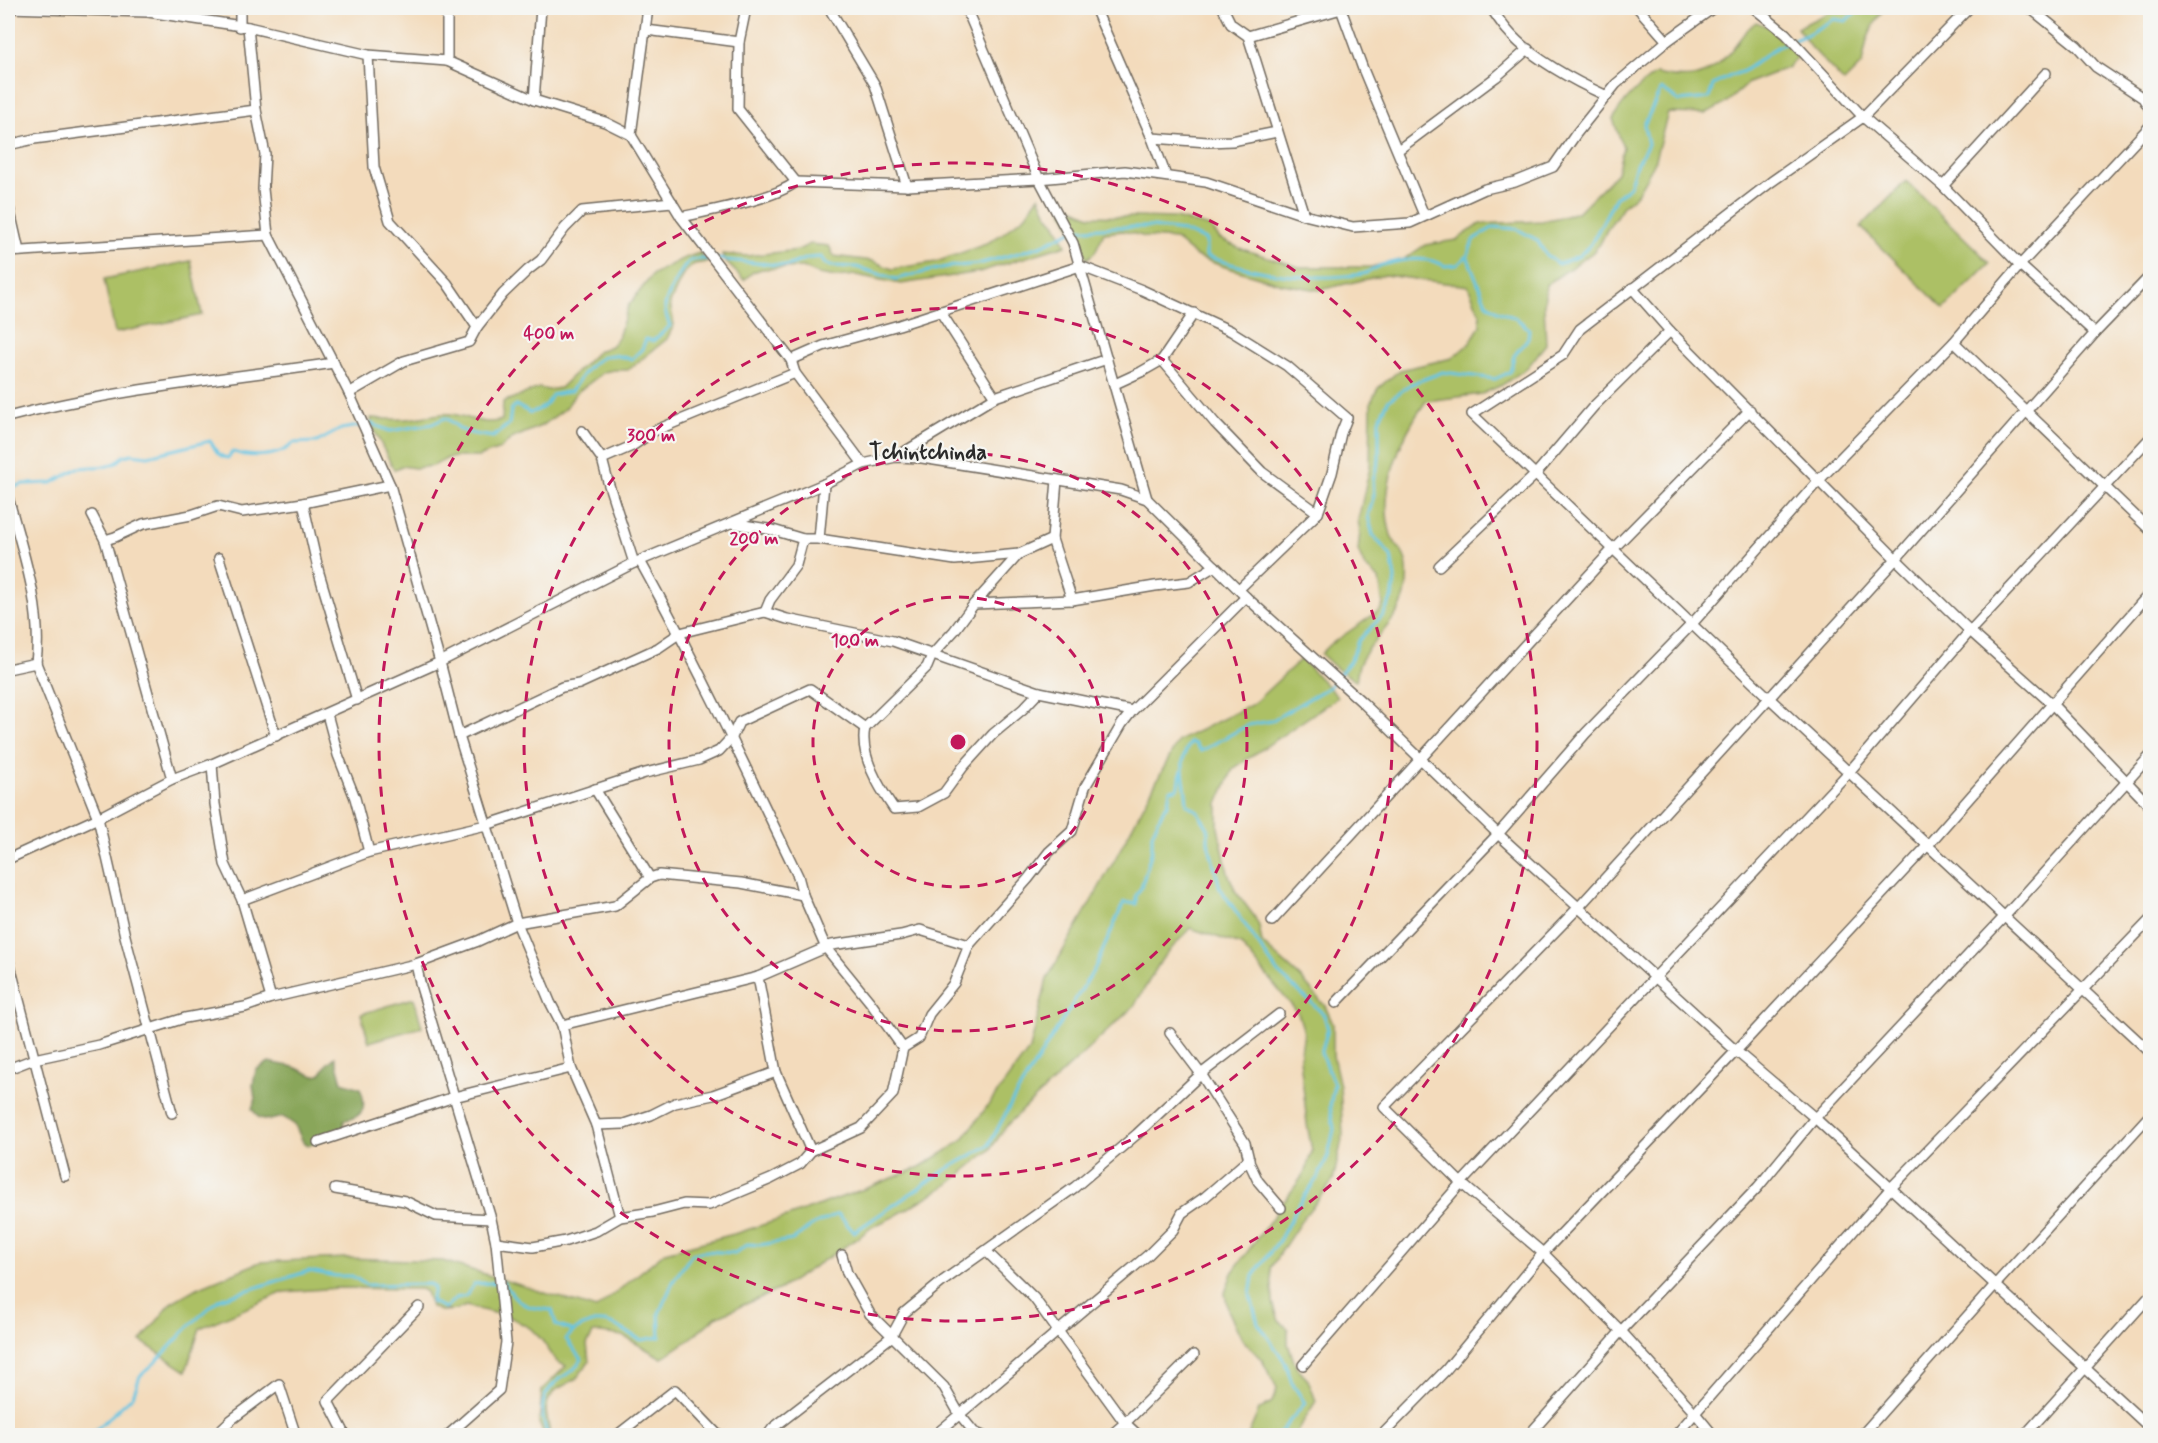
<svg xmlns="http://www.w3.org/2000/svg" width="2158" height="1443" font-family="Mynerve,sans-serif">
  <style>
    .green { fill: #acc065; stroke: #6c7648; stroke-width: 1.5 }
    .forest { fill: #89a65a; stroke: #5a6842; stroke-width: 1.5 }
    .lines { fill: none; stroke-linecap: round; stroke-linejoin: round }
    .stream { stroke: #65c5e3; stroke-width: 3 }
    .street-casing { stroke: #71695e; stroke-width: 12 }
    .street { stroke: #fff; stroke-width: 9 }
    .ring { fill: none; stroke: #c2185b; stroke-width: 3; stroke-dasharray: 10 8 }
    .labels { text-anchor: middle; stroke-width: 4.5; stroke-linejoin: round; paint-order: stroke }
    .quarter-label { font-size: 22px; font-weight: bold; fill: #2b2b2b; stroke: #f6f6f2 }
    .centre { fill: #c2185b; stroke: #f6f6f2; stroke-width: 3 }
    .ring-label { font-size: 18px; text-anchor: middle; font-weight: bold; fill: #c2185b; stroke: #f6f6f2; stroke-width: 4.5; stroke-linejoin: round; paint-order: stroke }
  </style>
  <rect width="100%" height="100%" fill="#f6f6f2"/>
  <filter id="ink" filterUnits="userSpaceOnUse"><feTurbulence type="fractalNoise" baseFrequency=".0167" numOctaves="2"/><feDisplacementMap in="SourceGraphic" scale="12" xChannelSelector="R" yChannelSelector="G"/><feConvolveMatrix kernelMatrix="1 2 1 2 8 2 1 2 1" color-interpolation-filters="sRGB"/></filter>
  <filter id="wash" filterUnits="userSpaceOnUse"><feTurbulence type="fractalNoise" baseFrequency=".008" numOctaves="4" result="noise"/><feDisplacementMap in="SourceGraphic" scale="24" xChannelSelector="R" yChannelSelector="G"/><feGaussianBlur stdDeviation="1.35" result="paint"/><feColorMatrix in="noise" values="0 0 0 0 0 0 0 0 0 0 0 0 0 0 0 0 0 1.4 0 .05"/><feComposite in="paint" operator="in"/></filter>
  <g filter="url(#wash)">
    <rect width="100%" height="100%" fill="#f3dbbc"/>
    <g class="green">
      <path d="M1837 8H1884L1874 24 1867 40 1862 64 1844 82 1810 46 1797 28Z"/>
      <path d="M1756 22 1771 28 1797 57 1787 68 1748 83 1727 102 1705 114 1668 113 1653 166 1637 194 1623 206 1607 230 1600 244 1592 253 1546 285 1544 305 1546 344 1527 368 1502 385 1482 394 1426 401C1401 436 1377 491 1391 535 1394 543 1399 547 1403 554 1409 564 1408 583 1405 595 1398 622 1371 639 1360 663 1357 669 1357 676 1356 681L1336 668 1321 654 1331 644 1380 610 1383 605 1379 579 1365 567 1358 551 1360 532 1358 520 1370 467 1371 402 1378 388 1400 370 1452 358 1470 343 1480 326V314L1468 286 1385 275 1319 290 1282 284 1222 266 1196 256 1175 239 1146 237 1123 231 1104 233 1095 252 1087 259 1062 209 1065 204 1090 216 1175 218 1210 227 1220 239 1239 248 1299 267H1371L1404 259 1425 245 1456 240 1480 224 1542 221 1566 216 1579 211 1617 173 1623 147 1613 119C1624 100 1637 87 1656 74 1686 81 1707 80 1728 54 1738 43 1743 31 1756 22Z"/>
      <path d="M1906 181 1990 263 1944 309 1861 227Z"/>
      <path d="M1039 196 1047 214 1056 224 1066 245 979 272 901 284 856 275 836 277 818 274 803 267 762 269 753 272 744 280 725 261 722 254 747 256 798 250 810 244 829 246 834 256 873 261 892 269 936 262 986 244 1002 234 1026 215Z"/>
      <path d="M700 253 707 262 694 264 683 274 670 303 674 325 667 339 628 370H614L604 372 575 394 566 408 543 425 511 439 500 449 478 457H456L448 458 433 466 415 468 401 466 394 470 372 426 371 418C382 419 394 420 405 419 424 418 443 410 461 416 476 420 487 425 502 420L503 402 539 388 548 390 560 388 598 351 611 346 618 338 628 306 653 274 682 259Z"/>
      <path d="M191 261 202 315 115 333 104 279Z"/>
      <path d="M1301 659 1338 697 1233 769 1218 804V828L1228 873 1236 892 1254 916 1259 926 1262 943 1300 977 1325 1006 1333 1024V1056L1340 1086 1343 1135 1333 1181 1303 1218 1271 1267 1273 1303 1279 1321 1288 1328V1344L1296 1367 1308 1380 1316 1401 1295 1435H1248L1259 1410 1272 1402 1277 1389 1262 1360 1242 1339 1228 1310 1225 1293 1232 1273 1304 1174 1312 1151 1307 1124 1300 1058 1304 1032 1298 1013 1241 945 1190 928 1162 959 1134 1006 1008 1124 989 1151 949 1184 895 1216 872 1227 858 1238 780 1289 716 1317 689 1340 662 1358 623 1336 594 1332 587 1344 589 1362 576 1379 554 1391 548 1401 546 1411 550 1435H543L544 1434 539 1423 542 1390 566 1366 557 1362 541 1339 530 1328 510 1317 466 1306 456 1310 440 1311 431 1307 426 1292 421 1289 338 1288 284 1292 200 1328 186 1371 141 1341 172 1302 195 1289 260 1262 345 1258 443 1261 596 1309 665 1252 734 1234 787 1217 875 1185 920 1167 951 1148 963 1139 1030 1049 1047 979 1114 861 1178 741 1253 704Z"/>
      <path d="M414 998 422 1027 369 1042 361 1014Z"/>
    </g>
    <path class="forest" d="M335 1057 342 1082 360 1088C367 1105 365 1118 344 1120L343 1131 310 1145 304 1144 295 1125 283 1117 270 1120 259 1118 252 1109 255 1099 253 1085 256 1070 269 1062 294 1067 314 1076 320 1075 327 1064Z"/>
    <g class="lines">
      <g class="stream">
        <path d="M716 259 787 266 808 258 821 257 824 263 830 266 856 267 896 279 946 267 978 264 1015 254 1043 245 1073 230 1114 227H1153L1183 231 1206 240V256C1243 269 1280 278 1320 277 1330 277 1357 276 1366 273 1372 271 1377 266 1382 265 1403 259 1427 255 1445 266L1457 265 1467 256"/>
        <path d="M8 489 23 484 52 483 78 468 107 466 116 463 124 456 132 454 148 456 210 441C216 449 217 457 228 458L232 452C237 452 241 455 246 455 262 457 283 455 293 443L317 442 341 429 372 424 390 431 432 424 445 418C453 421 455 426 462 430 471 435 483 435 493 437L509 424 511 410 516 405 530 413C542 409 547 406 552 395L571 391C580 378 594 355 613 355 619 356 626 358 632 359L642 349 646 339 653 341 670 326C668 320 665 314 665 307 665 299 683 265 690 261 696 258 703 259 709 259"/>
        <path d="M89 1436 133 1396 140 1376 157 1361 189 1326 219 1299 309 1271 336 1276H352L366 1285 430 1284 434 1288 431 1302 445 1308 456 1298 466 1296 474 1284 503 1282C519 1305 524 1308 552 1310L556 1325 573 1331C580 1328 589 1322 596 1322 613 1320 627 1333 641 1340L660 1337 659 1313 674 1280 692 1254 704 1251 735 1253 748 1244 759 1245 792 1240 811 1226 838 1214 854 1232 947 1169 989 1145 1014 1098 1095 968 1124 902 1136 904V895L1141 888 1152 850V834L1163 810 1168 804 1170 790 1176 789 1179 786 1181 771"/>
        <path d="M548 1436C538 1409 540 1392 564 1376 572 1371 577 1368 581 1359L566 1339 573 1332"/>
        <path d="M1277 1436 1305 1403 1292 1383 1285 1362 1258 1323 1250 1295 1253 1276 1280 1239 1297 1207 1318 1177 1328 1156 1334 1129 1330 1107 1334 1084 1321 1053 1328 1029 1324 1015 1315 1006 1278 973 1220 888 1208 842V828L1197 811 1187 804C1186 782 1176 761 1191 742L1195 744 1201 751 1248 725 1271 721 1329 687 1351 660 1358 641 1384 614 1393 595 1395 578 1391 556 1373 535 1368 516 1374 495 1373 480 1379 460V420L1388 401 1411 384 1443 372 1495 379 1510 372 1514 356 1528 338 1529 329 1516 318 1497 311 1486 303 1467 256 1474 239 1494 227 1517 229 1537 240 1546 255 1558 264 1579 256 1591 244 1616 197 1629 187 1636 165 1648 144 1644 125 1661 89 1679 101 1709 98 1713 85 1730 76 1744 71 1777 47 1806 35 1834 19 1846 21 1860 8"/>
      </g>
    </g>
  </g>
  <g filter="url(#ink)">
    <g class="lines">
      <defs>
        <g id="street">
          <path d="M8 8 148 12 248 27 368 55 447 61 534 100 605 122 631 135 681 217 791 360 795 373 863 464"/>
          <path d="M447 8V61"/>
          <path d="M746 8 739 42 738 109 796 182"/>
          <path d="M829 8 875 85 907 186"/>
          <path d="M966 8 1039 179 1073 243 1147 499"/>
          <path d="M1095 8 1152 138 1166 176"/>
          <path d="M1223 8 1231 24 1248 36 1304 215"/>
          <path d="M1491 8C1496 15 1501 23 1507 30 1529 57 1576 82 1607 96"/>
          <path d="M1638 8 1667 41"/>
          <path d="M1754 8 1786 34 1863 117 1943 186 2020 265 2095 333"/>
          <path d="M1969 8 1863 117 1771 182 1580 329 1563 355 1472 414 1769 698 2150 1052"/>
          <path d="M2030 8 2077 46 2096 67 2143 98 2150 109"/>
          <path d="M240 27V8"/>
          <path d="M248 27 256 110 265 154 263 189 268 235"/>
          <path d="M646 30 739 42"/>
          <path d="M1248 36 1341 9 1363 69 1424 215"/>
          <path d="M534 100 541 8"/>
          <path d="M631 135 648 8"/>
          <path d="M1152 138 1208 142 1232 141 1277 132"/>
          <path d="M8 145 34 139 256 110"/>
          <path d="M1398 150 1496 77 1528 49"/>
          <path d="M1943 186 2046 73"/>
          <path d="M8 203 19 251"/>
          <path d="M681 217C712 210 772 200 796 182L907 186 1039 179 1125 171 1206 182 1304 215 1353 227 1410 223 1485 189 1515 182 1553 167 1576 134 1616 84 1667 41 1713 8"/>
          <path d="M8 252 268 235 349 393 390 485 440 662 459 736 517 923 550 1002 562 1025 571 1068 596 1125 624 1124 651 1115 675 1103 713 1095 776 1072"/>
          <path d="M1632 288 1670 331 1896 559 1970 631 2052 704 2150 806"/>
          <path d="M940 311 995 397"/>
          <path d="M477 327 503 294 528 270 541 260 565 228 582 211 672 202"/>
          <path d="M1954 342 2150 530"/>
          <path d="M791 360 823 346 899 325 1080 266 1142 290 1231 331 1287 366 1347 418 1341 433 1332 473 1318 513 1239 589"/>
          <path d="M1162 360 1215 423 1262 472 1318 513"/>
          <path d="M1115 384 1141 372 1162 360 1194 313"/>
          <path d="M349 393 404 361 469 342 477 327 447 283 390 221 374 167 368 55"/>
          <path d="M8 417C114 389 225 379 334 363"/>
          <path d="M582 431 602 459 608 482 634 563"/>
          <path d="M896 457 995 397 1107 359"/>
          <path d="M602 459 632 446 654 431 795 373"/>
          <path d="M1057 480 1052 539 1072 600"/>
          <path d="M824 484 819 539 955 560 1019 554 1052 539"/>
          <path d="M8 497C22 550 43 607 36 663"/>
          <path d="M303 503 319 573 357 700"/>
          <path d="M92 515 105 540 172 779"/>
          <path d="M732 523 773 530 803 539"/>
          <path d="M105 540 115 537 143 524 191 515 218 506 242 512 303 503 390 485"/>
          <path d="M1019 554 974 604 954 631 932 655 927 667 865 728C859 755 879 787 894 809L918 807 944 793 963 767 993 734 1023 709 1039 692"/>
          <path d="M219 558 276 736"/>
          <path d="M640 561C697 664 747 770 798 876L803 895 826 948 870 1002 903 1048"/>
          <path d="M1439 566 1535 475 1594 406 1670 331"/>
          <path d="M974 604 1072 600 1155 586 1189 582 1215 566"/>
          <path d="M765 612 770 600 796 565 803 539H819"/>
          <path d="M8 669 36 663 98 818 125 936 172 1113"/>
          <path d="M327 714 338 755 355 798 369 852"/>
          <path d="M459 736 562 687 579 684 658 648 680 633 765 612 787 619 893 641 1039 692 1132 711"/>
          <path d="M212 764 215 804 225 864 242 900 271 998"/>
          <path d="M595 789 650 878"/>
          <path d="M8 859 98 818 172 779 212 764 440 662 634 563 824 484 863 464 896 457 922 458 1121 490 1147 499 1246 597 1363 703 1498 834 1736 1051 1815 1118 2150 1428"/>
          <path d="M242 900 369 852 486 825 645 773 699 760 719 751 732 737 739 722 810 689 865 728"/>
          <path d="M1272 921 1612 550 1750 410"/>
          <path d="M8 958 65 1176"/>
          <path d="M416 964 421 987 491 1219 496 1242 506 1342 499 1390 447 1436"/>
          <path d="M758 977 776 1072 811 1151"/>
          <path d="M1336 1003 1498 834 1586 733 1691 625 1819 480 1954 342 2020 265 2150 126"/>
          <path d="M562 1025 758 977 832 945 901 935 920 930 969 945"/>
          <path d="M1170 1033 1201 1074 1245 1143 1250 1164 1258 1181 1281 1208"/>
          <path d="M8 1069 34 1059 99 1045 185 1018 245 1007 271 998 416 964 478 941 517 923 615 906 650 878 659 875 741 883 803 895"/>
          <path d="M596 1125 620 1217"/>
          <path d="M318 1142 454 1097 571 1068"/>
          <path d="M335 1189 405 1201 436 1216 491 1219"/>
          <path d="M496 1242 533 1247 566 1241 596 1231 620 1217 653 1212 684 1204 709 1205 771 1179 800 1164 811 1151 861 1128 893 1094 903 1048 919 1038 929 1014 954 983 969 945 1028 879 1049 852 1072 831 1085 787 1122 724 1132 711 1246 597"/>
          <path d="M986 1251 1034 1298 1125 1423 1139 1436"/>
          <path d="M842 1255 847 1273 870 1314 944 1387 960 1415 974 1432 983 1436"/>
          <path d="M1303 1365 1461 1183 1849 772 1970 631 2150 438"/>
          <path d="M214 1436 231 1420 279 1384 296 1436"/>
          <path d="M346 1436 328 1401 419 1307"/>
          <path d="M616 1436 675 1390 719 1436"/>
          <path d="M767 1436 773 1428 891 1337 904 1313 943 1281 1075 1187 1137 1134 1201 1074 1279 1014"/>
          <path d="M934 1436 1148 1255 1173 1230 1182 1213 1205 1197 1249 1159"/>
          <path d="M1110 1436 1125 1423 1194 1355"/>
          <path d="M1381 1436 1445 1371 1543 1253 1736 1051 1928 845 2150 593"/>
          <path d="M1528 1436 1621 1331 1758 1187 1815 1118 2005 916 2150 756"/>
          <path d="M1675 1436 1890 1189 2150 920"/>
          <path d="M1714 1436 1695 1413 1621 1331 1543 1253 1461 1183 1384 1107 1578 908 1896 559 2095 333 2150 276"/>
          <path d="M1861 1436 1994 1286 2150 1115"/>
          <path d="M2024 1436 2150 1296"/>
        </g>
      </defs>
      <use href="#street" class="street-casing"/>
      <use href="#street" class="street"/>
    </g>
  </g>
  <g class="ring">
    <circle cx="958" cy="742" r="145"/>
    <circle cx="958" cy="742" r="289"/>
    <circle cx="958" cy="742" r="434"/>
    <circle cx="958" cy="742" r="579"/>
  </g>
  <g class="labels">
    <g class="quarter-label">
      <text x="928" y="459">Tchintchinda</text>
    </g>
  </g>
  <circle cx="958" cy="742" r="9" class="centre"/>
  <g class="ring-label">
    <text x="549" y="339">400 m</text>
    <text x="651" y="441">300 m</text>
    <text x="754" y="544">200 m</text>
    <text x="855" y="646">100 m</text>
  </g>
  <rect width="2158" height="1443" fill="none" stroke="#f6f6f2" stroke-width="30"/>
</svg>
